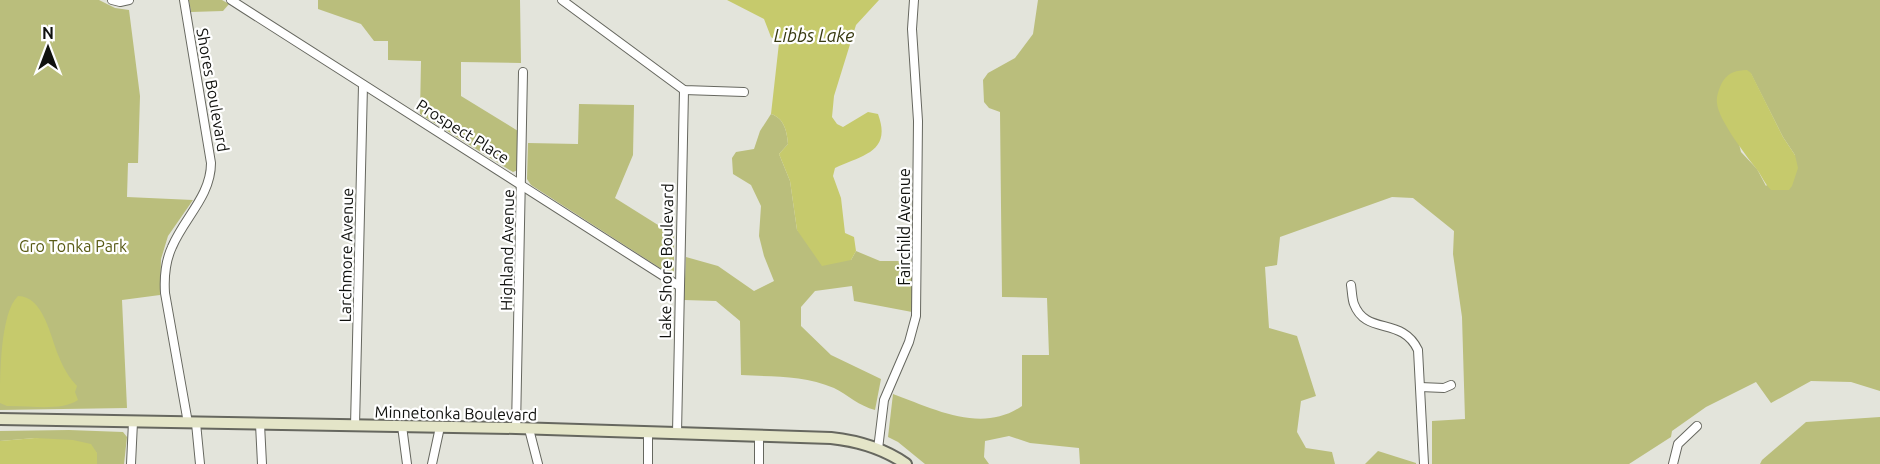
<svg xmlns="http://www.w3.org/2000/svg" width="1880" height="464" font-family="Ubuntu,sans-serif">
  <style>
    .green { fill: #babe7c; fill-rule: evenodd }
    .water { fill: #c6ca6c }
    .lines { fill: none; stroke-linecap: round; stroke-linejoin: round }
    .street-casing { stroke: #66675f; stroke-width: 10 }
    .secondary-casing { stroke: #66675f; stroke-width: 14 }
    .street { stroke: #fff; stroke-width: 8 }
    .secondary { stroke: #e4e5c8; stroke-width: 10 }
    .labels { text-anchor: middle; stroke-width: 4.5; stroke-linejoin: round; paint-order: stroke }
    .street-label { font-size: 16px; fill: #10110e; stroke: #fff }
    .park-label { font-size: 16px; fill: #585a15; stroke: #fff }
    .water-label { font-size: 18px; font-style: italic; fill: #393b12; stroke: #fff }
  </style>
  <rect width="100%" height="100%" fill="#e3e4db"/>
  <g class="green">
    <path d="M0 0H99L115 8 129 10 140 96 138 163H128L127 197 193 200 168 236 161 259 160 295 122 300 127 408 0 410Z"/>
    <path d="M189 0H222L229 4 223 11 191 12Z"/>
    <path d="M318 0H520L521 63 461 62V96L518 131V170L513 172 420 114 421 61 388 60V41H374L361 24 318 9Z"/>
    <path d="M1038 0H1880V391L1851 382 1811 381 1771 403 1756 382 1706 407 1672 431 1671 437 1629 464H1432V421L1465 419 1462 317 1453 254 1454 231 1413 198 1392 197 1280 237 1277 265 1265 267 1269 328 1297 336 1316 396 1301 401 1297 432 1306 448 1332 452 1335 464H1080L1079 448 1030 443 1009 436 985 441 984 457 989 464H925L898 442 888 437 893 394C934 409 982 434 1022 406V355H1049L1047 298 1002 297 1000 112 989 108 984 102 983 80 988 73 1015 58 1033 34ZM1751 74 1783 137 1795 155 1766 186 1757 169 1741 152 1739 144Z"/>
    <path d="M579 104 634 105 633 155 615 198 674 235V275H671L531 185 527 179 528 143 578 144Z"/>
    <path d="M771 114C784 118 787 131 788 144L779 154 790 181 797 230 851 260 856 251 880 261H912V312L854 301 852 286 815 291 801 307V326L831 355 881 379 875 410C859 406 848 395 834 388 804 375 773 377 741 375L740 321 716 301 684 300 686 257 718 266 754 291 774 281 764 256 759 236 761 206 751 185 733 174 732 158 736 152 754 149 760 131Z"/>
    <path d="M1880 417V464H1760L1762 460 1806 422Z"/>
    <path d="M69 430 123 432 127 437 124 464H97V453L35 438 0 441V431Z"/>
    <path d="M1378 451 1416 463V464H1365Z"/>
  </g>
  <g class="water">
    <path d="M727 0H879L856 25 834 96 832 117 837 124 843 127 868 112 878 114C892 152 863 155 835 168L833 176 841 198 845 233 854 237 856 251 851 260 822 266 797 230 790 181 779 154 788 144C787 131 784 118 771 114L779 43 771 37 764 19Z"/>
    <path d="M1747 70 1751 73 1783 137 1795 155 1798 168 1792 186 1789 190H1771C1764 183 1761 174 1755 167 1745 154 1718 119 1717 103 1716 96 1720 86 1723 81 1730 71 1736 71 1747 70Z"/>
    <path d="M18 296C44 296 51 339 59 357 63 367 69 378 77 386L75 392 78 400C60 412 28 405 7 406L0 403C0 376 0 313 18 296Z"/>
    <path d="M35 438 73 440 91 444 97 453V464H0V441Z"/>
  </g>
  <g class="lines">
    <defs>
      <g id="street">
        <path d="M112 0 120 2 129 0"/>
        <path d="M184 0 211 163C211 196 184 218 172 247 165 262 164 277 165 293L188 423"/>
        <path d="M231 0 679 286"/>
        <path d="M562 0 684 90 744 92"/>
        <path d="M1351 285C1352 291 1352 299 1354 304 1366 336 1402 316 1418 350L1424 464"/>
        <path d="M1420 387 1444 388 1451 385"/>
        <path d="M196 423 200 464"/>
        <path d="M260 424 262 464"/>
        <path d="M355 426 363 85"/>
        <path d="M402 426 407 464"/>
        <path d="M516 428 523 72"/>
        <path d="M529 429 538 464"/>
        <path d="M677 433 684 90"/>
        <path d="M878 449 884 400 909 342 916 316 918 121 912 29 914 0"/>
        <path d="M131 464 133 422"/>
        <path d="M432 464 440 427"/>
        <path d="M648 464V432"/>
        <path d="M759 464V435"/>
        <path d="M1673 464 1678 444 1697 426"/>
      </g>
      <path id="secondary" d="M0 419 516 428 831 438C859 441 883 448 906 464"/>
    </defs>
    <use href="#street" class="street-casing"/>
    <use href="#secondary" class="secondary-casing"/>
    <use href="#street" class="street"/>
    <use href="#secondary" class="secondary"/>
  </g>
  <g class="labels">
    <g class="street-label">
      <text transform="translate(213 90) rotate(80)" y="6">Shores Boulevard</text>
      <text transform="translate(463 131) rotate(32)" y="6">Prospect Place</text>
      <text transform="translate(904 227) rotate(-90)" y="6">Fairchild Avenue</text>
      <text transform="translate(507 250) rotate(-89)" y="6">Highland Avenue</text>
      <text transform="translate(346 255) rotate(-89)" y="6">Larchmore Avenue</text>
      <text transform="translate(666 261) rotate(-89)" y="6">Lake Shore Boulevard</text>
      <text transform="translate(456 413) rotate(1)" y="6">Minnetonka Boulevard</text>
    </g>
    <g class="park-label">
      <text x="73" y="252">Gro Tonka Park</text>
    </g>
    <g class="water-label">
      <text x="814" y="42">Libbs Lake</text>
    </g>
  </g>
  <g transform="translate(48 48)" stroke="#ffffff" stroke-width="4.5" paint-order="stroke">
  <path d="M0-4.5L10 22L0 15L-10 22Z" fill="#10110e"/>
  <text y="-9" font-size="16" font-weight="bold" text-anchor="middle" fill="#10110e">N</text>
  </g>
</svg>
